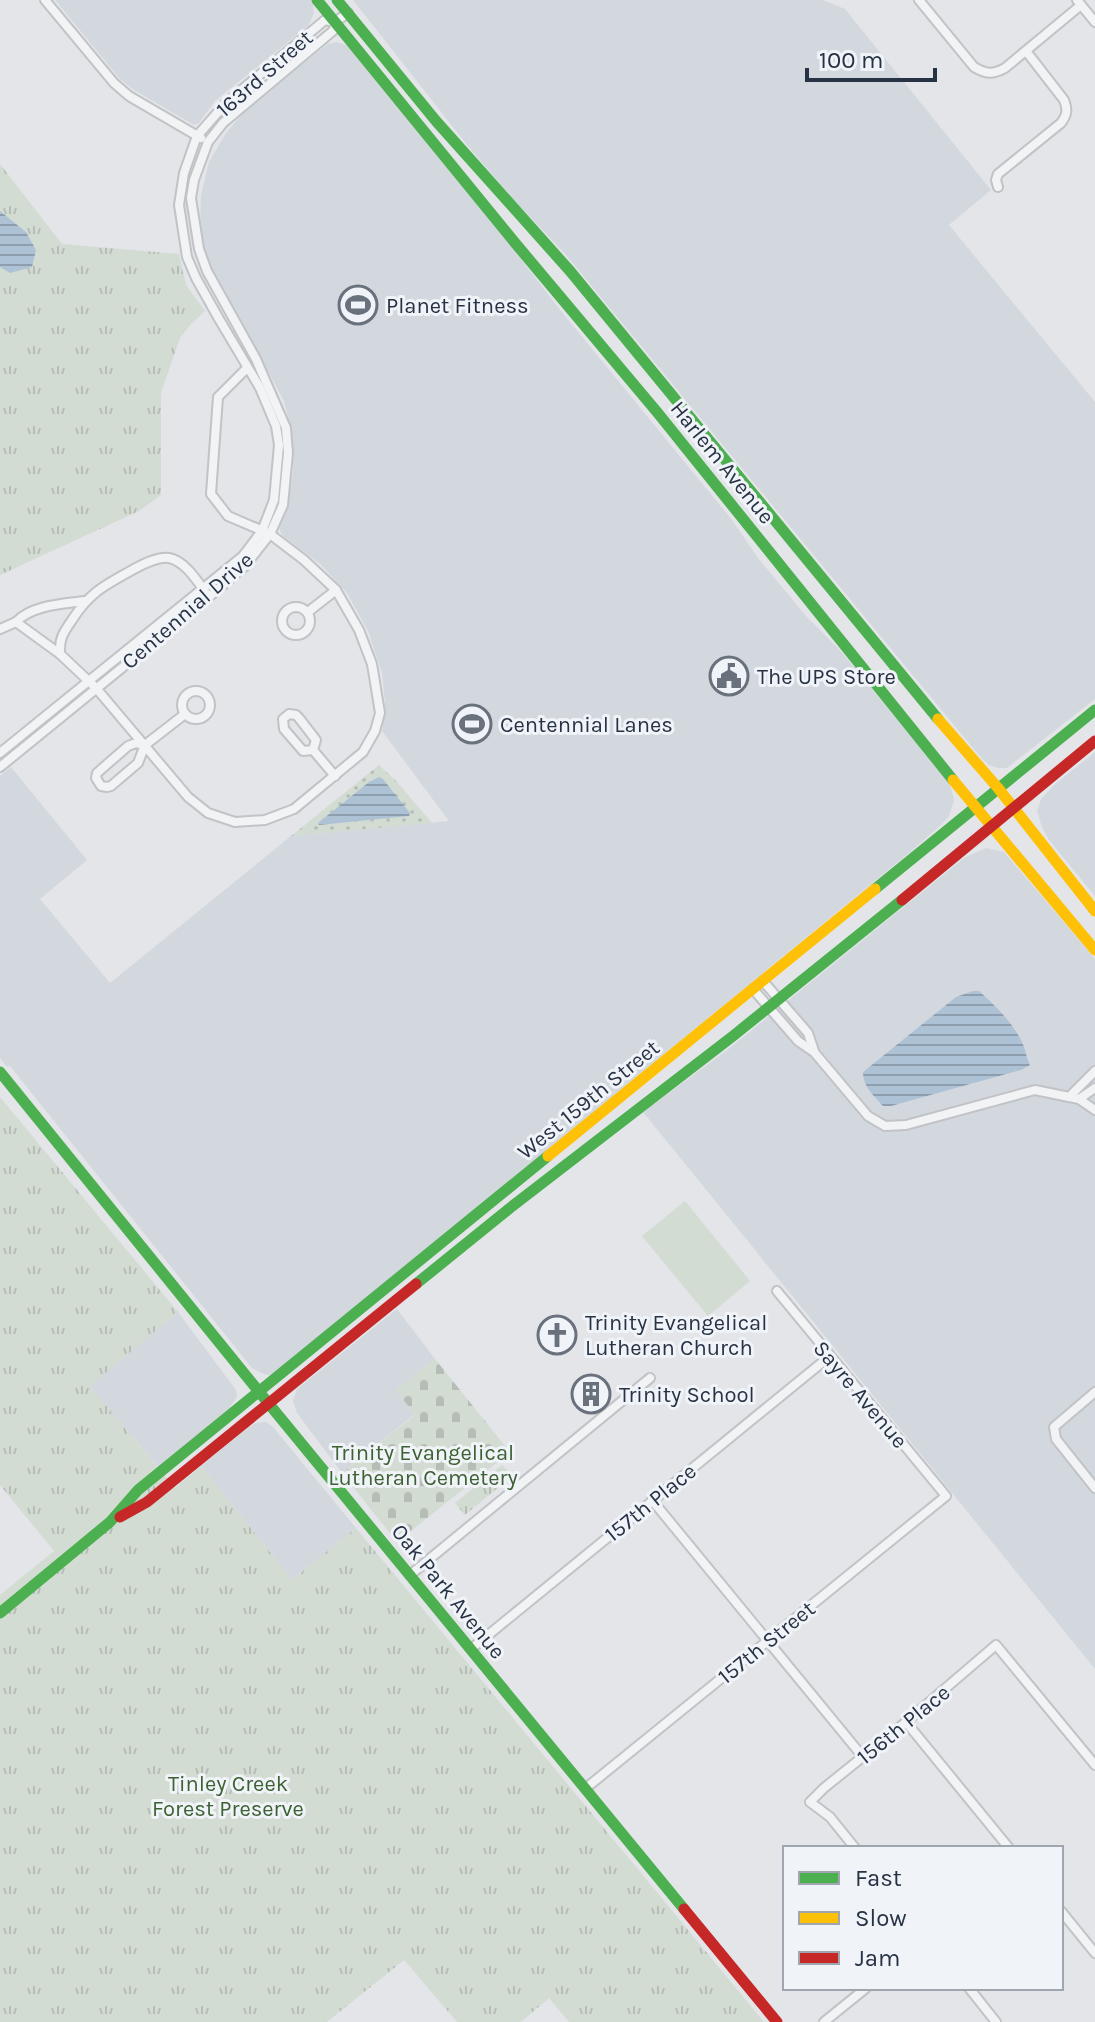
<svg xmlns="http://www.w3.org/2000/svg" width="1095" height="2022" font-family="Karla,sans-serif">
  <style>
    .built { fill: #d3d8df }
    .grass { fill: url(#grass-dots) }
    .cemetery { fill: url(#cemetery-stones) }
    .park { fill: url(#park-tufts) }
    .pitch { fill: #d3dcd2 }
    .water { fill: url(#water-rules) }
    .lines { fill: none; stroke-linecap: round; stroke-linejoin: round }
    .street-casing { stroke: #c1c3c6; stroke-width: 12 }
    .street { stroke: #f2f3f4; stroke-width: 8 }
    .fast { stroke: #4caf50; stroke-width: 11 }
    .slow { stroke: #ffc107; stroke-width: 11 }
    .jam { stroke: #c62828; stroke-width: 11 }
    .labels { text-anchor: middle; stroke-width: 6; stroke-linejoin: round; paint-order: stroke }
    .street-label { font-size: 22px; fill: #273244; stroke: #f0f3f8 }
    .poi-label { font-size: 22px; fill: #273244; stroke: #f0f3f8; text-anchor: start }
    .park-label { font-size: 22px; fill: #3c6132; stroke: #f0f3f8 }
  </style>
  <defs>
    <pattern id="grass-dots" width="8" height="8" patternUnits="userSpaceOnUse" patternTransform="scale(2)"><rect width="8" height="8" fill="#d3dcd2"/><path d="M2 2h.1M6 6h.1" fill="none" stroke="#b5bdb6" stroke-width="1.8" stroke-linecap="round"/></pattern>
    <pattern id="cemetery-stones" width="16" height="16" patternUnits="userSpaceOnUse" patternTransform="scale(2)"><rect width="16" height="16" fill="#d3dcd2"/><path d="M2 7V4a2 2 0 0 1 4 0v3zM10 15v-3a2 2 0 0 1 4 0v3z" fill="#b5bdb6"/></pattern>
    <pattern id="park-tufts" width="24" height="20" patternUnits="userSpaceOnUse" patternTransform="scale(2)"><rect width="24" height="20" fill="#d3dcd2"/><path d="M3 7l-1-3M5 7V3M7 7l1-3M15 17l-1-3M17 17v-4M19 17l1-3" fill="none" stroke="#b5bdb6"/></pattern>
    <pattern id="water-rules" width="6" height="5" patternUnits="userSpaceOnUse" patternTransform="scale(2)"><rect width="6" height="5" fill="#aec2d6"/><path d="M0 2.5h6" fill="none" stroke="#8e9eaf"/></pattern>
  </defs>
  <rect width="100%" height="100%" fill="#e3e5e8"/>
  <g class="built">
    <path d="M55 0H311L313 3 314 13 309 25 215 101 199 123 194 125 134 90 120 79Z"/>
    <path d="M353 0H823L845 9 991 190 949 225 1095 402V699L1007 768H998L989 765 982 759 566 255 514 200 468 146Z"/>
    <path d="M337 42 349 46 473 197 561 311 732 520 758 558 806 616 838 648 940 771 951 788 954 800 949 816 941 825 909 853 275 1373 268 1375 261 1373 252 1368 10 1066 7 1067 0 1058V776L11 767 87 860 40 899 110 983 291 836 449 821 382 731 385 703 382 673 368 631 347 593 320 564 283 536 280 531 279 527 287 510 293 472V437L284 401 212 268 204 248 200 226 201 195 209 162 226 133 244 112 311 57 328 44Z"/>
    <path d="M1095 752V896L1049 840 1042 827 1037 811 1041 799 1054 785Z"/>
    <path d="M986 848 1004 852 1095 959V1669L643 1112 726 1051 964 858Z"/>
    <path d="M397 1309 435 1359 396 1390 415 1414 342 1473 297 1413 293 1401 297 1389Z"/>
    <path d="M178 1312 236 1390 237 1397 228 1410 159 1468 89 1386Z"/>
    <path d="M266 1422 273 1427 356 1528 292 1580 201 1466 249 1427 256 1423Z"/>
  </g>
  <path class="grass" d="M379 765 396 781 432 823 291 836Z"/>
  <path class="cemetery" d="M435 1359 510 1452 397 1542 342 1473 415 1415 396 1390Z"/>
  <g class="park">
    <path d="M0 164 62 244 179 254 186 285 205 311 191 324 180 338 161 393V495L139 511 0 575Z"/>
    <path d="M0 1097 178 1312 90 1386 175 1488 201 1466 292 1580 356 1528 764 2022H569L549 1998 521 2022H457L404 1960 327 2022H0V1595L54 1551 0 1485Z"/>
    <path d="M502 1465 512 1476 465 1515 455 1503Z"/>
  </g>
  <path class="pitch" d="M685 1201 750 1281 708 1316 642 1236Z"/>
  <g class="water">
    <path d="M0 211 26 232 36 250 32 267 10 273 0 267Z"/>
    <path d="M379 777 383 779 410 813 409 816 319 825 318 823 369 782Z"/>
    <path d="M973 991H979C994 1004 1017 1027 1024 1047 1026 1053 1027 1059 1030 1065L1021 1070 891 1106H883C874 1096 863 1087 863 1072L956 997Z"/>
  </g>
  <g class="lines">
    <defs>
      <g id="street">
        <path d="M45 0 114 83 129 96 201 138"/>
        <path d="M919 0 974 67C986 74 992 75 1005 68L1081 5"/>
        <path d="M1077 0 1095 22"/>
        <path d="M998 187 996 180 998 174 1061 123C1067 115 1068 110 1064 100L1026 51"/>
        <path d="M209 597C199 584 186 561 169 558 158 556 143 564 134 569 105 585 90 592 72 620 63 633 59 639 60 654L96 688 188 797 208 813 235 822 265 820 294 809 363 752 375 731 380 713 372 664 359 630 336 590 304 560 270 534 228 516 211 494 218 397 247 368"/>
        <circle cx="296" cy="621" r="14"/>
        <path d="M308 612 336 590"/>
        <path d="M0 629 16 622"/>
        <path d="M60 654 16 622C32 605 63 604 84 601"/>
        <circle cx="196" cy="705" r="14"/>
        <path d="M289 714 296 715 299 718 316 740 313 750 303 751 284 729 283 719Z"/>
        <path d="M136 743 145 745 138 763 111 786 107 787 101 786 96 778 97 773 128 746Z"/>
        <path d="M145 745 185 714"/>
        <path d="M313 750 335 776"/>
        <path d="M0 753 243 556 262 531 274 500 279 445 276 426 260 388 219 319 196 278 187 257 179 205 184 173 197 136 226 103 325 20 335 22"/>
        <path d="M0 767 209 597 244 567 270 534 283 505 288 453 286 428 256 359 207 271 199 249 191 198 194 180 208 142 223 123 334 30 335 22 348 13"/>
        <path d="M763 981 808 1033 814 1051"/>
        <path d="M753 989 798 1041 814 1052 868 1116 885 1126 906 1125 1035 1090 1079 1099 1095 1110"/>
        <path d="M1069 1097 1095 1071"/>
        <path d="M1079 1099 1095 1088"/>
        <path d="M1095 1392 1054 1427 1056 1439 1095 1488"/>
        <path d="M652 1500 863 1757"/>
        <path d="M410 1575 650 1378"/>
        <path d="M471 1649 830 1356"/>
        <path d="M906 1722 1009 1848"/>
        <path d="M586 1788 946 1496 777 1291"/>
        <path d="M855 1848 830 1817 810 1802 824 1788 906 1722 996 1645 1095 1765"/>
        <path d="M1061 1911 1095 1953"/>
        <path d="M969 1988 996 2022"/>
        <path d="M824 2022 866 1988"/>
      </g>
    </defs>
    <use href="#street" class="street-casing"/>
    <use href="#street" class="street"/>
    <g class="fast">
      <path d="M317 0 516 244 657 412 953 780"/>
      <path d="M337 0 436 121 570 271 938 719"/>
      <path d="M875 889 1095 710"/>
      <path d="M0 1072 269 1404 684 1909"/>
      <path d="M416 1284 510 1208 733 1036 902 900"/>
      <path d="M0 1613 110 1522 138 1490 548 1156"/>
    </g>
    <g class="slow">
      <path d="M938 719 998 788 1095 911"/>
      <path d="M953 780 1095 950"/>
      <path d="M548 1156 875 889"/>
    </g>
    <g class="jam">
      <path d="M902 900 1095 741"/>
      <path d="M120 1517 147 1502 416 1284"/>
      <path d="M684 1909 777 2022"/>
    </g>
  </g>
  <defs>
    <symbol id="stadium-ring" viewBox="-11 -11 22 22"><circle r="9.5" fill="#f0f3f8" stroke="#69717d" stroke-width="1.5"/><path d="M0-5a6.5 5 0 1 0 0 10a6.5 5 0 1 0 0-10ZM-3.5-1.8h7v3.6h-7Z" fill="#69717d"/></symbol>
    <symbol id="civic-ring" viewBox="-11 -11 22 22"><circle r="9.5" fill="#f0f3f8" stroke="#69717d" stroke-width="1.5"/><path d="M-.6-6.5H3V-4.5H.6V-3L4-1V1h2V6H-6V1h2V-1L-.6-3ZM-1.2 2.5V6h2.4V2.5Z" fill="#69717d"/></symbol>
    <symbol id="church-ring" viewBox="-11 -11 22 22"><circle r="9.5" fill="#f0f3f8" stroke="#69717d" stroke-width="1.5"/><path d="M-1.2-6h2.4v3.5h3.3v2.4h-3.3V6h-2.4V-.1h-3.3v-2.4h3.3Z" fill="#69717d"/></symbol>
    <symbol id="building-ring" viewBox="-11 -11 22 22"><circle r="9.5" fill="#f0f3f8" stroke="#69717d" stroke-width="1.5"/><path d="M-4-6H4V6H1V3H-1V6H-4ZM-2.5-4.3h1.7v1.8h-1.7ZM.8-4.3h1.7v1.8H.8ZM-2.5-1h1.7V.8h-1.7ZM.8-1h1.7V.8H.8Z" fill="#69717d"/></symbol>
  </defs>
  <g fill-rule="evenodd">
    <use href="#stadium-ring" x="336" y="283" width="44" height="44"/>
    <use href="#civic-ring" x="707" y="654" width="44" height="44"/>
    <use href="#stadium-ring" x="450" y="702" width="44" height="44"/>
    <use href="#church-ring" x="535" y="1313" width="44" height="44"/>
    <use href="#building-ring" x="569" y="1372" width="44" height="44"/>
  </g>
  <g class="labels">
    <g class="street-label">
      <text transform="translate(264 73) rotate(-41)" y="8">163rd Street</text>
      <text transform="translate(723 462) rotate(51)" y="8">Harlem Avenue</text>
      <text transform="translate(187 610) rotate(-41)" y="8">Centennial Drive</text>
      <text transform="translate(588 1099) rotate(-39)" y="8">West 159th Street</text>
      <text transform="translate(861 1394) rotate(50)" y="8">Sayre Avenue</text>
      <text transform="translate(650 1502) rotate(-39)" y="8">157th Place</text>
      <text transform="translate(449 1591) rotate(51)" y="8">Oak Park Avenue</text>
      <text transform="translate(766 1642) rotate(-39)" y="8">157th Street</text>
      <text transform="translate(903 1724) rotate(-39)" y="8">156th Place</text>
    </g>
    <g class="poi-label">
      <text x="386" y="313">Planet Fitness</text>
      <text x="757" y="684">The UPS Store</text>
      <text x="500" y="732">Centennial Lanes</text>
      <text x="585" y="1330">Trinity Evangelical<tspan x="585" dy="25">Lutheran Church</tspan></text>
      <text x="619" y="1402">Trinity School</text>
    </g>
    <g class="park-label">
      <text x="423" y="1460">Trinity Evangelical<tspan x="423" dy="25">Lutheran Cemetery</tspan></text>
      <text x="228" y="1791">Tinley Creek<tspan x="228" dy="25">Forest Preserve</tspan></text>
    </g>
  </g>
  <rect x="783" y="1846" width="280" height="144" fill="#f0f3f8" stroke="#a0a6b0" stroke-width="2"/>
  <rect x="799" y="1872" width="40" height="12" fill="#4caf50" stroke="#a0a6b0" stroke-width="2"/>
  <text x="855" y="1886" font-size="24" fill="#273244">Fast</text>
  <rect x="799" y="1912" width="40" height="12" fill="#ffc107" stroke="#a0a6b0" stroke-width="2"/>
  <text x="855" y="1926" font-size="24" fill="#273244">Slow</text>
  <rect x="799" y="1952" width="40" height="12" fill="#c62828" stroke="#a0a6b0" stroke-width="2"/>
  <text x="855" y="1966" font-size="24" fill="#273244">Jam</text>
  <path d="M807 68v12h128v-12" fill="none" stroke="#273244" stroke-width="4"/>
  <text x="819" y="68" font-size="24" fill="#273244" stroke="#f0f3f8" stroke-width="6" paint-order="stroke">100 m</text>
</svg>
